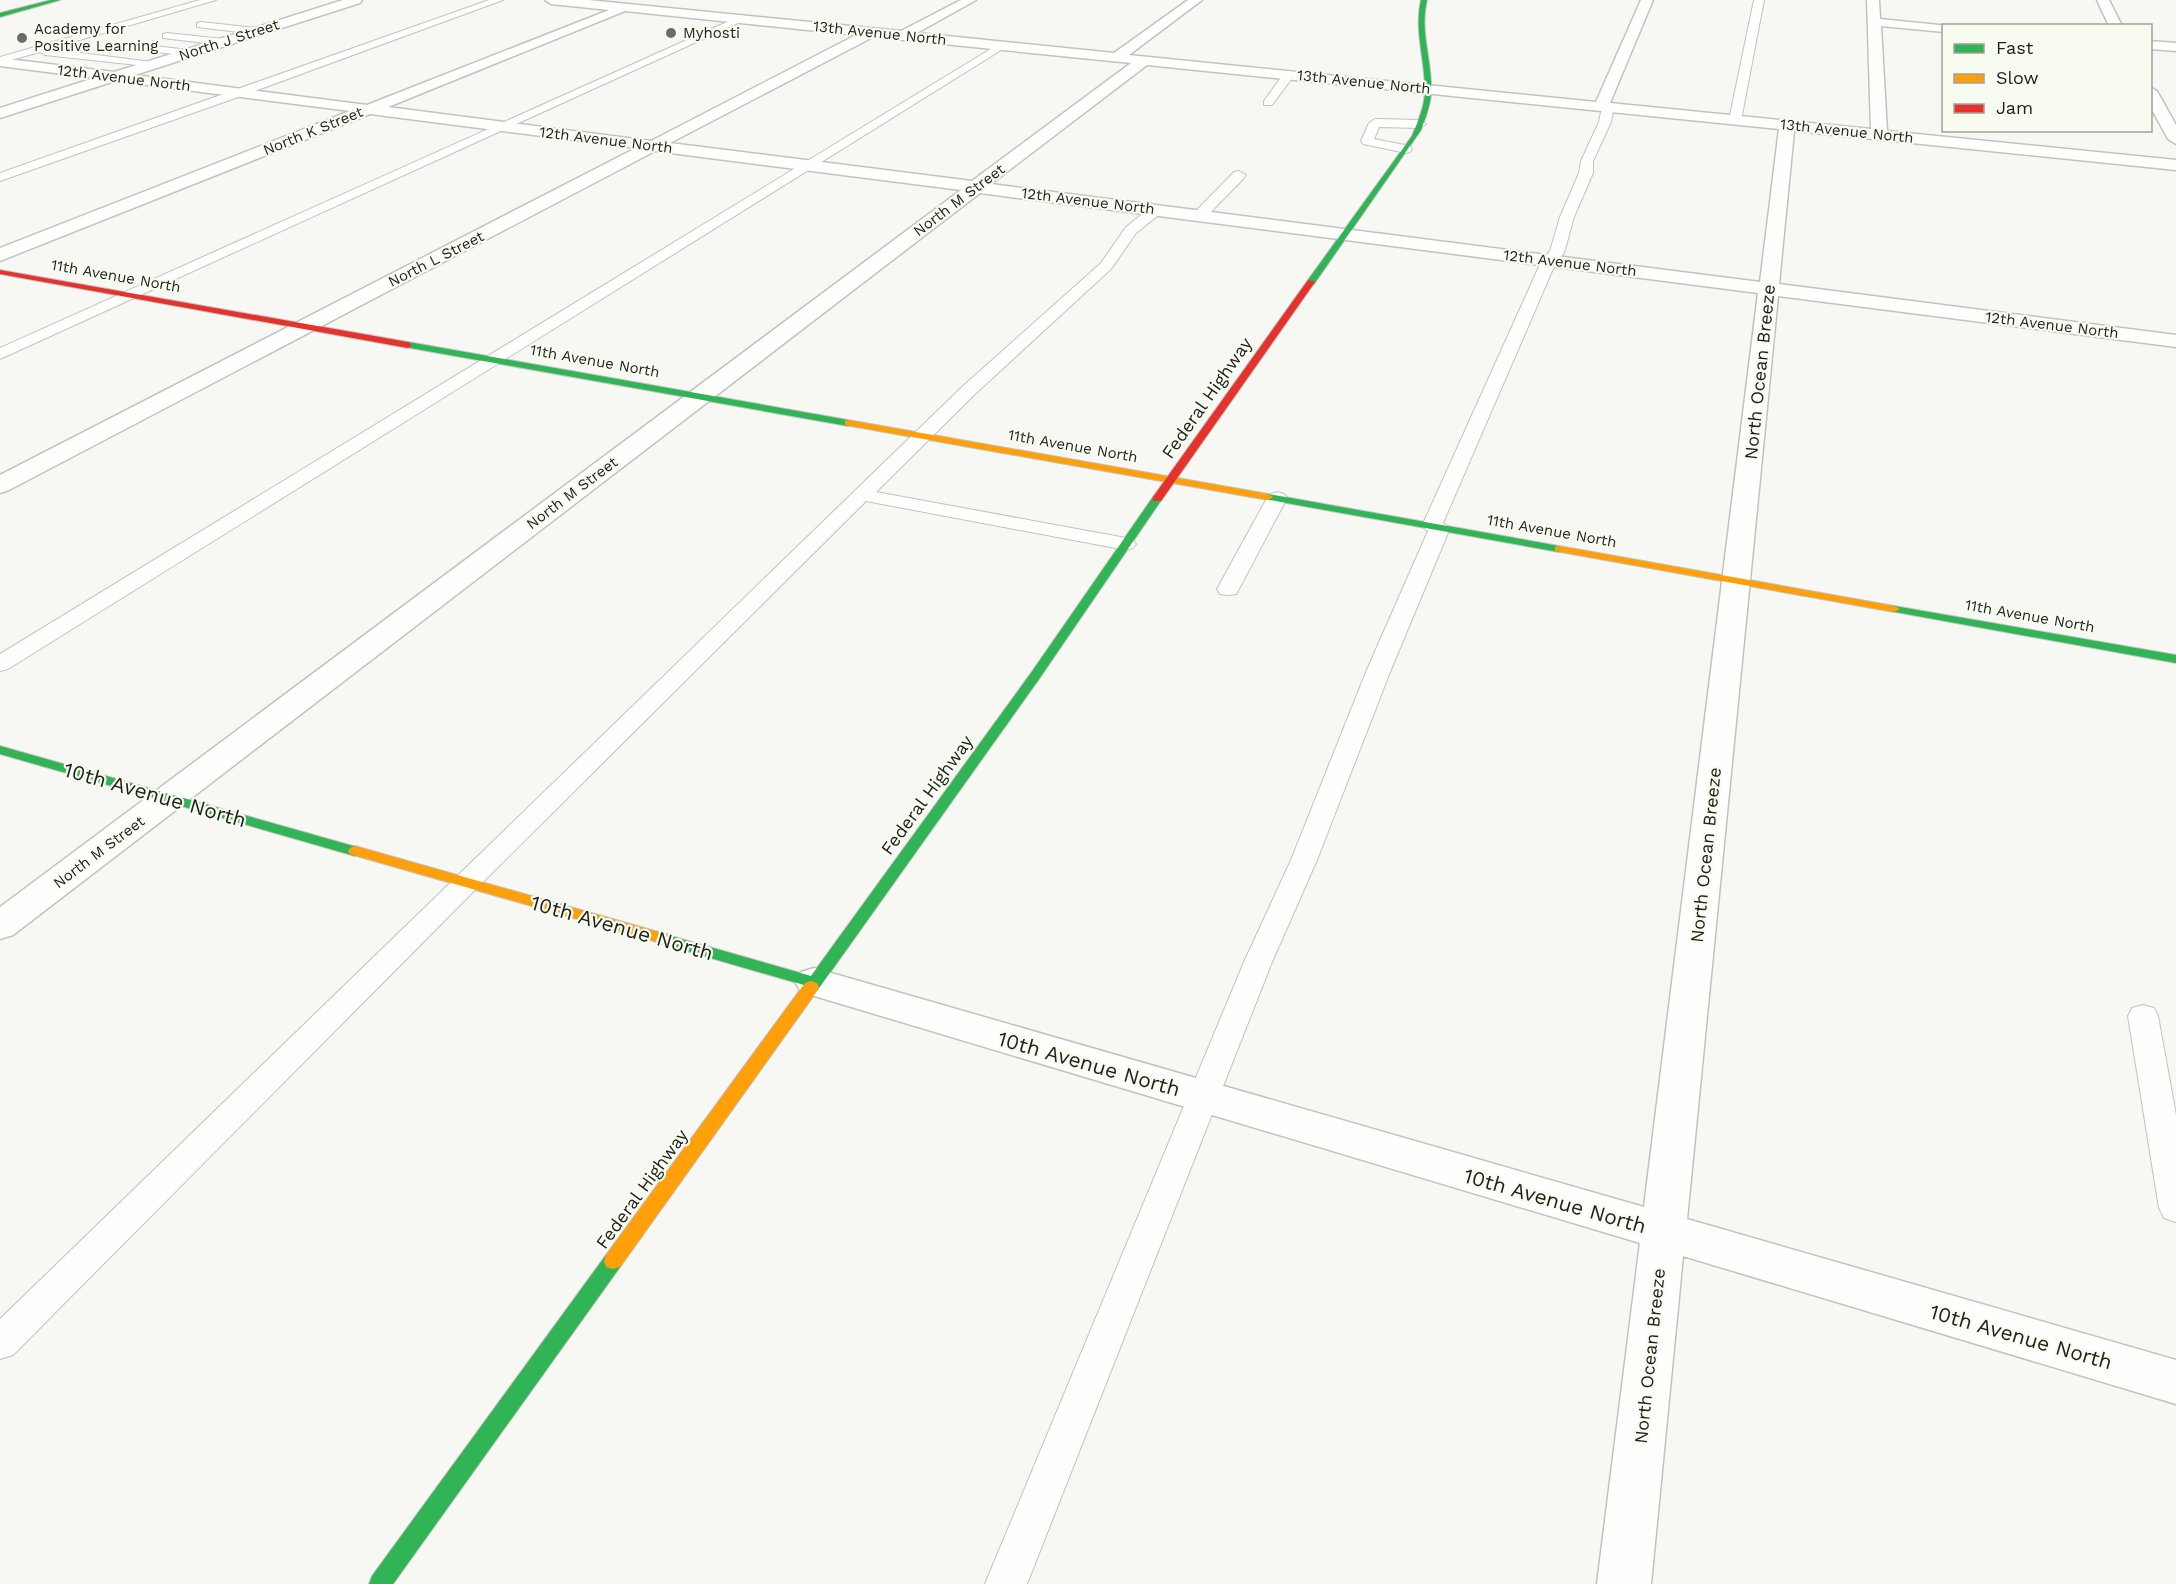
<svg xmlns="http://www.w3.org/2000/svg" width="2176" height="1584" font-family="'Work Sans',sans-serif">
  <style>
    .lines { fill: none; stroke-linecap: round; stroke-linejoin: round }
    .lane-casing { stroke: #c2c3be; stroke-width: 2 }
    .street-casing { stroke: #c2c3be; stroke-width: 3 }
    .fast-casing { stroke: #c2c3be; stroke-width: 2 }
    .slow-casing { stroke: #c2c3be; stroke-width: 2 }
    .jam-casing { stroke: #c2c3be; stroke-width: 2 }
    .lane { fill: #fefefd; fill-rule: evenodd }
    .street { fill: #fefefd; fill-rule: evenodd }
    .fast { fill: #30b455; fill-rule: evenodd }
    .slow { fill: #ff9f0a; fill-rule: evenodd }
    .jam { fill: #e5322d; fill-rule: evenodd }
    .poi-dot { fill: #6a6c67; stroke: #f8fbf0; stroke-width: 2 }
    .labels { text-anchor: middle; stroke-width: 4.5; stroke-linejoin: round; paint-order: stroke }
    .far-poi-label { font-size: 15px; fill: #1e201c; stroke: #f8fbf0; text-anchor: start }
    .far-street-label { font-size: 15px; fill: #1e201c; stroke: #f8fbf0 }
    .street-label { font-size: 18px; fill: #1e201c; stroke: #f8fbf0 }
    .near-street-label { font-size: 21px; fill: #1e201c; stroke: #f8fbf0 }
  </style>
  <rect width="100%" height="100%" fill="#f7f8f3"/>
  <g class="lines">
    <defs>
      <g id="lane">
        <path d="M200 0H216L49 49 152 62 156 63V67L45 55 40 52 0 63V57Z"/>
        <path d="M489 0H503L244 95 0 181V173Z"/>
        <path d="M1754 0H1764L1741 120 1735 124 1729 120Z"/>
        <path d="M738 17 747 19 0 359V348Z"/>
        <path d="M201 22 257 28 262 31 257 34 197 27V23Z"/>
        <path d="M167 33 223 39 228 42 223 45 163 38V34Z"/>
        <path d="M1002 42 1006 43V47L8 669 0 671V654Z"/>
        <path d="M128 43 189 50 194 53 189 56 124 48V44Z"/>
        <path d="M1289 71 1295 74 1272 105H1264V101L1285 72Z"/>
        <path d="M1608 103 1614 107 1611 122 1593 161V173L1574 217 1564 253 1556 262 1443 523 1450 528 1390 672 1317 860 1272 962 1027 1584H985L1244 962 1291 860 1366 672 1428 531 1422 526 1542 260 1550 251 1560 217 1579 173 1581 161 1599 122 1602 107Z"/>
        <path d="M1375 119 1420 120 1426 124 1420 128 1379 127 1374 139 1410 146 1412 149 1410 152 1406 153 1363 144 1361 141 1369 123Z"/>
        <path d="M1239 171 1246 175 1244 178 1205 218H1195L1193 215 1195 212 1234 172Z"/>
        <path d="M1156 206 1163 210 1161 213 1136 233 1111 269 974 395 876 492 1126 538 1133 540 1136 544 1133 548 1126 550 866 501 475 890 13 1355 0 1359V1319L962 387 1101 263 1126 227 1151 207Z"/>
        <path d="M1277 492 1284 494 1287 498 1239 589 1236 594 1228 595 1220 594 1217 589 1267 498 1270 494Z"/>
        <path d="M2143 1005 2154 1008 2158 1016 2176 1115V1222L2164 1218 2159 1208 2128 1016 2132 1008Z"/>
      </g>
      <g id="street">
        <path d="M343 0H362L360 3 135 75 367 105 609 10 551 4 545 0H588L901 31 961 0H976L917 33 1114 53 1188 0H1202L1129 55 1596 102 1641 0H1653L1610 103 1871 129 1867 0H1879L1880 19 1949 26H1944V32L1881 26 1887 131 2176 160V170L1794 131 1779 284 2176 335V347L1778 296 1687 1219 2176 1360V1404L1683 1256 1651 1584H1597L1640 1243 801 992 795 982 801 972 814 968 1644 1207 1758 293 980 193 13 935 0 939V907L961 190 655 151 9 490 0 493V475L636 148 370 114 0 261V248L350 111 115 81 0 118V108L94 78 0 66V58L114 72ZM625 11 856 35 651 141 388 107ZM873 37 1131 63 972 181 670 143ZM1147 65 1779 129 1760 282 991 184Z"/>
        <path d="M2097 0H2109L2122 26H2109Z"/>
        <path d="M2150 41 2176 43V51L2150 49Z"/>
        <path d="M2150 87 2157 91 2176 125V144L2168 139 2150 106Z"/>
      </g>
      <g id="fast">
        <path d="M51 0H60L0 17V13Z"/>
        <path d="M1421 0H1427C1419 33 1433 62 1431 94 1430 107 1425 119 1421 130L1314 284H1308V280L1412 136C1418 121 1425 106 1425 90 1425 59 1414 31 1421 0Z"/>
        <path d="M408 342 848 420 853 423 848 426 405 347 404 345Z"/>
        <path d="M1268 494 1559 546 1564 549 1559 552 1264 499 1263 497Z"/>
        <path d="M1157 496 1162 499 1039 679 817 991H805L804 985 659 943 656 939 659 935 664 934 811 976 1031 673 1153 497Z"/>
        <path d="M1894 606 2176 655V663L1890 611 1888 609Z"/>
        <path d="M0 746 360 848 362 851 355 856 0 754Z"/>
        <path d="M613 1253 620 1255 622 1261 620 1267 393 1584H369L372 1576 606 1255Z"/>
      </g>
      <g id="slow">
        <path d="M848 420 1268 494 1273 497 1268 500 845 425V421Z"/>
        <path d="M1559 546 1894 606 1900 609 1894 612 1555 551V547Z"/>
        <path d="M355 846 669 935 672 939 669 943 664 944 350 854 348 851 350 848Z"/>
        <path d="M811 981 817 983 819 987 817 991 620 1267 613 1269 606 1267 604 1261 606 1255 805 983Z"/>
      </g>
      <g id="jam">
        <path d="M0 270 408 342 412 345 408 348 0 274Z"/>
        <path d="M1308 280 1315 282 1161 501H1153V497Z"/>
      </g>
    </defs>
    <use href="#lane" class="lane-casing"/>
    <use href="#street" class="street-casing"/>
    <use href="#fast" class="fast-casing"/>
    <use href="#slow" class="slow-casing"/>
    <use href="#jam" class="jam-casing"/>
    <use href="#lane" class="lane"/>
    <use href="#street" class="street"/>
    <use href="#fast" class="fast"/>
    <use href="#slow" class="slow"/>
    <use href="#jam" class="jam"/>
  </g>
  <g class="poi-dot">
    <circle cx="671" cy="33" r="6"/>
    <circle cx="22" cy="38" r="6"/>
  </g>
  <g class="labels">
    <g class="far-poi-label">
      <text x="34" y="34">Academy for<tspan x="34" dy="17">Positive Learning</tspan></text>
      <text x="683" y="38">Myhosti</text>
    </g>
    <g class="far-street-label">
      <text transform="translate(880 33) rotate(6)" y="5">13th Avenue North</text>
      <text transform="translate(229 40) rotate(-18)" y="5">North J Street</text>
      <text transform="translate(124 78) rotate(7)" y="5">12th Avenue North</text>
      <text transform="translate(1364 82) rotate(6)" y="5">13th Avenue North</text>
      <text transform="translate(313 131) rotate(-22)" y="5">North K Street</text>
      <text transform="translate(1847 131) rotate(6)" y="5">13th Avenue North</text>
      <text transform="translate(606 140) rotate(7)" y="5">12th Avenue North</text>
      <text transform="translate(959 200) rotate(-37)" y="5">North M Street</text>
      <text transform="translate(1088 201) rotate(7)" y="5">12th Avenue North</text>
      <text transform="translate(436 259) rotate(-27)" y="5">North L Street</text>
      <text transform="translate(1570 263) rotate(7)" y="5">12th Avenue North</text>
      <text transform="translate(116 276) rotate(10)" y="5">11th Avenue North</text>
      <text transform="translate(2052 325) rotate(7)" y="5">12th Avenue North</text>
      <text transform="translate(595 361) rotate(10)" y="5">11th Avenue North</text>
      <text transform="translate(1073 446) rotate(10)" y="5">11th Avenue North</text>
      <text transform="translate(572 493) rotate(-37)" y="5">North M Street</text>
      <text transform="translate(1552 531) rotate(10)" y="5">11th Avenue North</text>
      <text transform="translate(2030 616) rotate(10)" y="5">11th Avenue North</text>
      <text transform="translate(99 852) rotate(-37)" y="5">North M Street</text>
    </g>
    <g class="street-label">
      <text transform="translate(1760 372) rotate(-84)" y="6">North Ocean Breeze</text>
      <text transform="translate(1207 398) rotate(-55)" y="6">Federal Highway</text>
      <text transform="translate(927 795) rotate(-54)" y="6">Federal Highway</text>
      <text transform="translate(1706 855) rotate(-84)" y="6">North Ocean Breeze</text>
      <text transform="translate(642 1189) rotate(-54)" y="6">Federal Highway</text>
      <text transform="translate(1650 1356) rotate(-84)" y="6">North Ocean Breeze</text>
    </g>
    <g class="near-street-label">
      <text transform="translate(155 795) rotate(16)" y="7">10th Avenue North</text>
      <text transform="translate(622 928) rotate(16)" y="7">10th Avenue North</text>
      <text transform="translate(1089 1064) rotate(16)" y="7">10th Avenue North</text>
      <text transform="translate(1555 1201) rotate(16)" y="7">10th Avenue North</text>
      <text transform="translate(2021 1337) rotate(16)" y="7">10th Avenue North</text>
    </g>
  </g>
  <rect x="1942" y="24" width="210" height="108" fill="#f8fbf0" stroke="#a1a39b" stroke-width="1.5"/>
  <rect x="1954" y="44" width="30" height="9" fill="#30b455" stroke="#a1a39b" stroke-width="1.5"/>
  <text x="1996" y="54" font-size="18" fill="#1e201c">Fast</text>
  <rect x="1954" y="74" width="30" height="9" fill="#ff9f0a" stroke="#a1a39b" stroke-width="1.5"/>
  <text x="1996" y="84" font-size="18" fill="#1e201c">Slow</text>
  <rect x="1954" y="104" width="30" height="9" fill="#e5322d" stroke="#a1a39b" stroke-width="1.5"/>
  <text x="1996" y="114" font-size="18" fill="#1e201c">Jam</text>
</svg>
